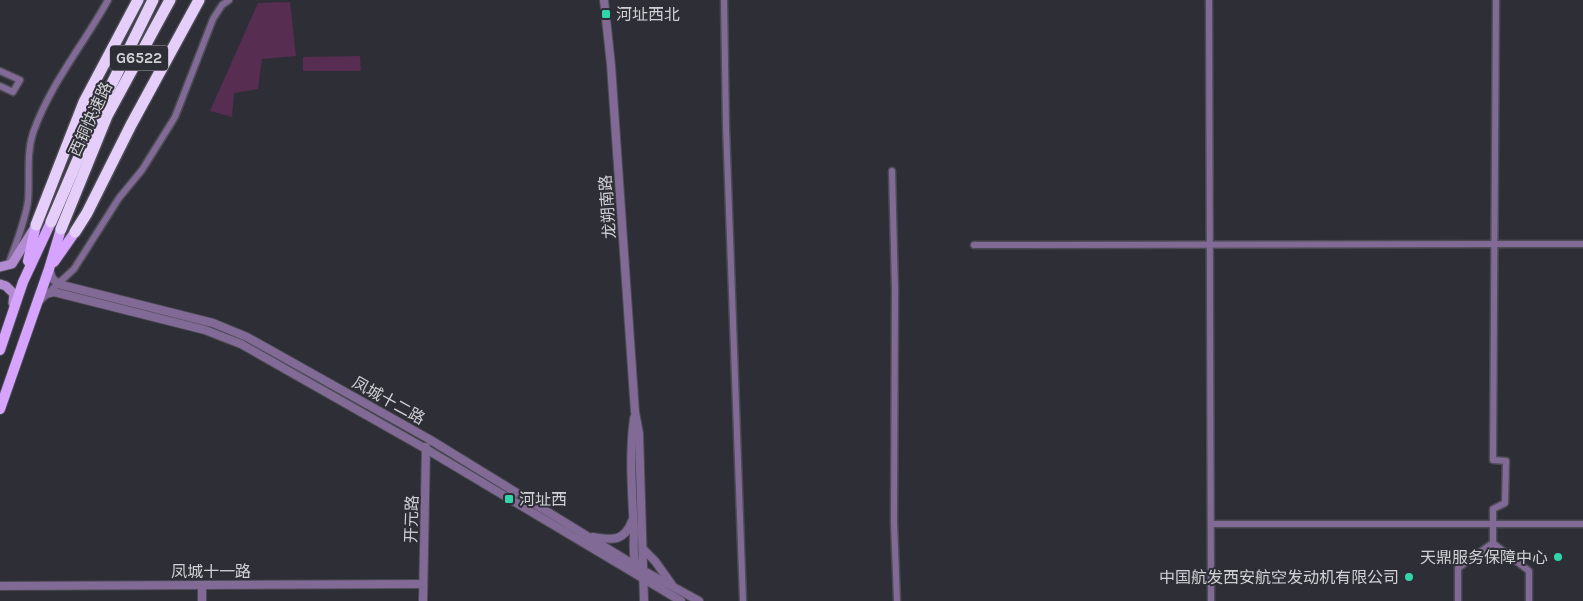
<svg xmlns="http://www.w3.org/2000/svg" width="1583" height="601" font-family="Karla,'Noto Sans SC',sans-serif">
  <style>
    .green { fill: #572d52 }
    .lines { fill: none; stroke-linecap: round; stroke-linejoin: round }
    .minor-casing { stroke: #4b4b53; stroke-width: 9 }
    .tertiary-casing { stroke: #4b4b53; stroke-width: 10 }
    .secondary-casing { stroke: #4b4b53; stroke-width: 11 }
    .primary-casing { stroke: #4b4b53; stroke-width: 12 }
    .motorway-casing { stroke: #4b4b53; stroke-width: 14 }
    .minor { stroke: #826a96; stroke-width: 6 }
    .tertiary { stroke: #826a96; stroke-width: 8 }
    .secondary { stroke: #b28bd1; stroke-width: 9 }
    .primary { stroke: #d6a4fe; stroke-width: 10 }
    .motorway { stroke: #e5cef9; stroke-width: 11 }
    .poi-dot { fill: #32d4a9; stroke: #2e2e36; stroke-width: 2 }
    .labels { text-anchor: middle; stroke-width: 4; stroke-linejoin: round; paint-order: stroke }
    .shield { fill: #2e2e36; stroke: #9f9fa5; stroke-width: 1 }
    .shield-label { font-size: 15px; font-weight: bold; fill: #d0d0d5 }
    .poi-label { font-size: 16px; fill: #d0d0d5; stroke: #2e2e36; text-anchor: start }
    .street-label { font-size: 16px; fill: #d0d0d5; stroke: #2e2e36 }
  </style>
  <rect width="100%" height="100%" fill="#2e2e36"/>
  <g class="green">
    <path d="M290 2 296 56 262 59 258 89 234 93 232 117 210 111 258 3Z"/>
    <path d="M360 56 361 71H303V57Z"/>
  </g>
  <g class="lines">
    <defs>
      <g id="minor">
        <path d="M724 0 726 126 743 601"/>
        <path d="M1209 0 1211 601"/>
        <path d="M1496 0 1493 460 1506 461 1505 503 1493 509V543L1529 571V601"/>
        <path d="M0 71 20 80 13 92 0 86"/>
        <path d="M892 171 895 290 894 522 897 601"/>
        <path d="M974 245 1583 244"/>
        <path d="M9 263C16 243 25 222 28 201 30 178 26 155 33 133 50 84 84 44 108 0"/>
        <path d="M48 293 74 269 119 198 142 170 175 117 213 19 222 5 229 0"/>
        <path d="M1212 524H1583"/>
        <path d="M1458 601V568L1493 543"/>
      </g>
      <g id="tertiary">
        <path d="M604 0 611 65 635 412 639 433 644 601"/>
        <path d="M49 269 52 278 58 284 213 323 247 337 429 439 644 571 699 601"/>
        <path d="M39 301 46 294 54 292 205 330 241 344 426 449 681 601"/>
        <path d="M634 418C629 455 632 493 634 530 634 542 632 558 638 569"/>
        <path d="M593 537C613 540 624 542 632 521"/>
        <path d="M643 549 655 561 672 585"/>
        <path d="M202 585V601"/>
        <path d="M0 586 423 584"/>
        <path d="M423 601 426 447"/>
      </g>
      <g id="secondary">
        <path d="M0 267 12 264 33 230"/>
        <path d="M0 284 6 286 14 294 13 303"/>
      </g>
      <g id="primary">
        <path d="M28 261 36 225"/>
        <path d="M54 262 75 232"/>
        <path d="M0 350 23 282 51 222"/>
        <path d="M0 409 49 269 61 229"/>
      </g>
      <g id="motorway">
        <path d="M51 222 99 110 153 0"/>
        <path d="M36 225 84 102 138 0"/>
        <path d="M61 229 107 116 170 0"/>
        <path d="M75 232 87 213 131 125 199 0"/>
      </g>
    </defs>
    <use href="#minor" class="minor-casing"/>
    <use href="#tertiary" class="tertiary-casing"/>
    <use href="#secondary" class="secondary-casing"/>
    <use href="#primary" class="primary-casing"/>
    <use href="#motorway" class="motorway-casing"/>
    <use href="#minor" class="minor"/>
    <use href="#tertiary" class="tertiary"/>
    <use href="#secondary" class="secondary"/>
    <use href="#primary" class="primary"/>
    <use href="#motorway" class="motorway"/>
  </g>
  <g class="poi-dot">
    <rect x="601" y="9" width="10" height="10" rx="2.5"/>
    <rect x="504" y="494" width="10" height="10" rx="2.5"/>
    <circle cx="1558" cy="557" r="5"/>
    <circle cx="1409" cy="577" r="5"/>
  </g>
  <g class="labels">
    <rect class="shield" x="110" y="45.5" width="58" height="25" rx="4"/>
    <g class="shield-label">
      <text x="139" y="63">G6522</text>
    </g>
    <g class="poi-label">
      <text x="616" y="20">河址西北</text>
      <text x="519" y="505">河址西</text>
      <text x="1548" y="563" text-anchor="end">天鼎服务保障中心</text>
      <text x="1399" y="583" text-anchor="end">中国航发西安航空发动机有限公司</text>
    </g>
    <g class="street-label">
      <text transform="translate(90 119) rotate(-65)" y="6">西铜快速路</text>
      <text transform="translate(607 207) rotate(-94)" y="6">龙朔南路</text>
      <text transform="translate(389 400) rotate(29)" y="6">凤城十二路</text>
      <text transform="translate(411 519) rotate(-88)" y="6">开元路</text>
      <text x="211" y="577">凤城十一路</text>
    </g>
  </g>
</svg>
